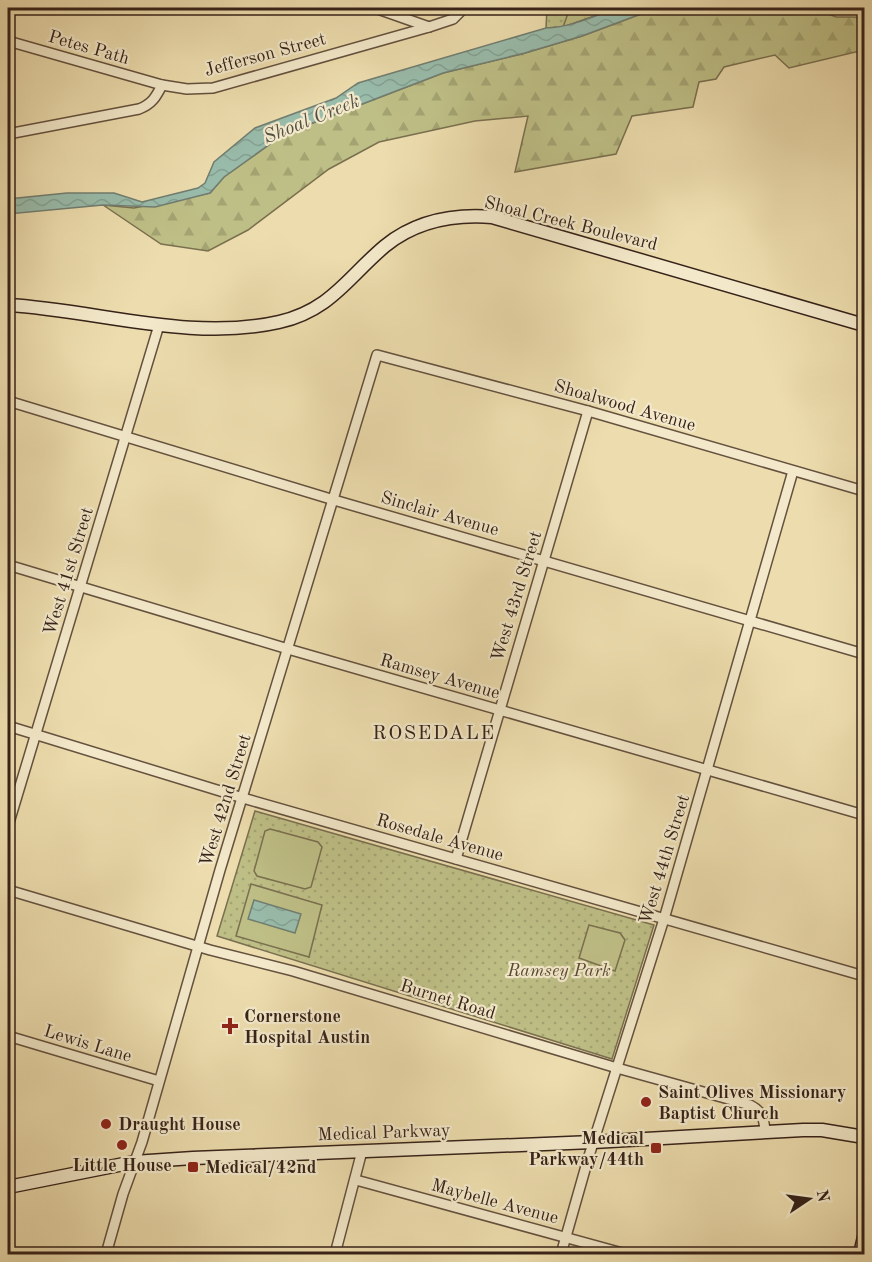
<svg xmlns="http://www.w3.org/2000/svg" width="872" height="1262" font-family="'Old Standard TT',serif">
  <style>
    .grass { fill: url(#grass-dots); stroke: #7a7050; stroke-width: 1.5 }
    .forest { fill: url(#forest-firs); stroke: #7a7050; stroke-width: 1.5 }
    .pitch { fill: #bebf86; stroke: #7a7050; stroke-width: 1.5 }
    .water { fill: url(#water-waves); stroke: #717e71; stroke-width: 1.5 }
    .lines { fill: none; stroke-linecap: round; stroke-linejoin: round }
    .street-casing { stroke: #64513e; stroke-width: 12 }
    .secondary-casing { stroke: #362219; stroke-width: 15 }
    .street { stroke: #f3e9ca; stroke-width: 9 }
    .secondary { stroke: #f3e9ca; stroke-width: 12 }
    .poi-dot { fill: #8f2418; stroke: #f3e9ca; stroke-width: 2 }
    .labels { text-anchor: middle; stroke-width: 4.5; stroke-linejoin: round; paint-order: stroke }
    .street-label { font-size: 18px; fill: #362219; stroke: #f3e9ca }
    .park-label { font-size: 18px; font-style: italic; fill: #584934; stroke: #f3e9ca }
    .poi-label { font-size: 18px; font-weight: bold; fill: #362219; stroke: #f3e9ca; text-anchor: start }
    .water-label { font-size: 20px; font-style: italic; fill: #545045; stroke: #f3e9ca }
    .neighbourhood-label { font-size: 20px; letter-spacing: 1.5px; fill: #362219; stroke: #f3e9ca }
  </style>
  <defs>
    <pattern id="grass-dots" width="8" height="8" patternUnits="userSpaceOnUse" patternTransform="scale(1.5)"><rect width="8" height="8" fill="#bebf86"/><path d="M2 2h.1M6 6h.1" fill="none" stroke="#a4a473" stroke-width="1.8" stroke-linecap="round"/></pattern>
    <pattern id="forest-firs" width="22" height="20" patternUnits="userSpaceOnUse" patternTransform="scale(1.5)"><rect width="22" height="20" fill="#bebf86"/><path d="M5 1l3.5 6h-7zM16 11l3.5 6h-7z" fill="#a4a473"/></pattern>
    <pattern id="water-waves" width="16" height="10" patternUnits="userSpaceOnUse" patternTransform="scale(1.5)"><rect width="16" height="10" fill="#99bcab"/><path d="M0 5q4-4 8 0t8 0" fill="none" stroke="#84a193"/></pattern>
  </defs>
  <rect width="100%" height="100%" fill="#edddae"/>
  <filter id="stains"><feTurbulence type="fractalNoise" baseFrequency=".00333" numOctaves="4"/><feColorMatrix values="0 0 0 0 .2 0 0 0 0 .09 0 0 0 0 .02 0 0 0 .5 -.17"/></filter>
  <radialGradient id="worn" r=".72"><stop offset=".6" stop-color="#630" stop-opacity="0"/><stop offset="1" stop-color="#630" stop-opacity=".3"/></radialGradient>
  <g class="grass">
    <path d="M547 8H617L562 27 546 28Z"/>
    <path d="M255 811 654 925 612 1059 217 936Z"/>
  </g>
  <g class="forest">
    <path d="M570 8H617L563 27Z"/>
    <path d="M657 8H736L744 13 768 8H812L836 17H855L864 20V50L789 68 775 55 724 67 716 79 699 82 693 107 632 116 616 154 515 172 528 116 475 121 379 142 329 169 248 230 208 251 161 244 103 205 134 208 210 193 224 177 284 134 443 73 525 53 582 36Z"/>
  </g>
  <g class="pitch">
    <path d="M270 829 318 842 322 847 311 887 305 889 257 876 254 871 265 831Z"/>
    <path d="M251 884 322 905 309 957 236 936Z"/>
    <path d="M589 925 620 933 625 940 615 971 579 958Z"/>
  </g>
  <g class="water">
    <path d="M617 8H657L582 36 525 53 443 73 284 134 224 177 210 193 155 207 103 205 8 214V199L67 193H114L142 202 198 188 205 183 214 162 255 128 336 98 358 83 546 28C572 27 594 16 617 8Z"/>
    <path d="M254 900 301 914 295 933 248 919Z"/>
  </g>
  <g class="lines">
    <defs>
      <g id="street">
        <path d="M375 8 429 27"/>
        <path d="M8 41 162 85 187 89 213 88 429 27 453 19 464 8"/>
        <path d="M8 134 139 109C152 104 156 97 162 85"/>
        <path d="M8 401 334 500 864 654"/>
        <path d="M8 565 288 649 864 815"/>
        <path d="M8 726 243 798 864 976"/>
        <path d="M8 826 159 325"/>
        <path d="M456 859 588 411"/>
        <path d="M8 890 210 950 293 971 617 1068 750 1105C762 1111 764 1118 765 1131"/>
        <path d="M8 1036 159 1081"/>
        <path d="M356 1180 626 1254"/>
        <path d="M106 1254 123 1194 142 1142 220 870 377 355 588 411 864 491"/>
        <path d="M335 1254 362 1151"/>
        <path d="M561 1254 588 1159 664 919 793 471"/>
      </g>
      <g id="secondary">
        <path d="M8 305C97 310 190 342 279 322 331 310 348 277 385 246 416 221 454 214 492 217L864 325"/>
        <path d="M8 1187 134 1162 193 1158 593 1142 803 1130H822L864 1137"/>
        <path d="M860 1254 864 1237"/>
      </g>
    </defs>
    <use href="#street" class="street-casing"/>
    <use href="#secondary" class="secondary-casing"/>
    <use href="#street" class="street"/>
    <use href="#secondary" class="secondary"/>
  </g>
  <g class="poi-dot">
    <path d="M227 1017h6v6h6v6h-6v6h-6v-6h-6v-6h6z"/>
    <circle cx="646" cy="1102" r="6"/>
    <circle cx="106" cy="1124" r="6"/>
    <circle cx="122" cy="1145" r="6"/>
    <rect x="650" y="1142" width="12" height="12" rx="3"/>
    <rect x="187" y="1161" width="12" height="12" rx="3"/>
  </g>
  <g class="labels">
    <g class="street-label">
      <text transform="translate(89 47) rotate(16)" y="6">Petes Path</text>
      <text transform="translate(265 54) rotate(-15)" y="6">Jefferson Street</text>
      <text transform="translate(571 223) rotate(14)" y="6">Shoal Creek Boulevard</text>
      <text transform="translate(625 405) rotate(16)" y="6">Shoalwood Avenue</text>
      <text transform="translate(440 513) rotate(16)" y="6">Sinclair Avenue</text>
      <text transform="translate(68 571) rotate(-73)" y="6">West 41st Street</text>
      <text transform="translate(516 596) rotate(-73)" y="6">West 43rd Street</text>
      <text transform="translate(440 676) rotate(16)" y="6">Ramsey Avenue</text>
      <text transform="translate(225 800) rotate(-73)" y="6">West 42nd Street</text>
      <text transform="translate(440 837) rotate(16)" y="6">Rosedale Avenue</text>
      <text transform="translate(664 859) rotate(-73)" y="6">West 44th Street</text>
      <text transform="translate(448 999) rotate(17)" y="6">Burnet Road</text>
      <text transform="translate(88 1043) rotate(17)" y="6">Lewis Lane</text>
      <text transform="translate(384 1132) rotate(-2)" y="6">Medical Parkway</text>
      <text transform="translate(495 1201) rotate(15)" y="6">Maybelle Avenue</text>
    </g>
    <g class="park-label">
      <text x="559" y="976">Ramsey Park</text>
    </g>
    <g class="poi-label">
      <text x="244" y="1022">Cornerstone<tspan x="244" dy="21">Hospital Austin</tspan></text>
      <text x="658" y="1098">Saint Olives Missionary<tspan x="658" dy="21">Baptist Church</tspan></text>
      <text x="118" y="1130">Draught House</text>
      <text x="644" y="1144" text-anchor="end">Medical<tspan x="644" dy="21">Parkway/44th</tspan></text>
      <text x="122" y="1171" text-anchor="middle">Little House</text>
      <text x="205" y="1173">Medical/42nd</text>
    </g>
    <g class="water-label">
      <text transform="translate(311 118) rotate(-22)" y="7">Shoal Creek</text>
    </g>
    <g class="neighbourhood-label">
      <text x="434" y="739">ROSEDALE</text>
    </g>
  </g>
  <rect width="872" height="1262" fill="none" stroke="#edddae" stroke-width="30"/>
  <rect x="9" y="9" width="854" height="1244" fill="none" stroke="#362219" stroke-width="3"/>
  <rect x="15" y="15" width="842" height="1232" fill="none" stroke="#362219" stroke-width="1.5"/>
  <g transform="translate(809 1199) rotate(77)" stroke="#f3e9ca" stroke-width="4.5" paint-order="stroke">
  <path d="M0-4.5L10 22L0 15L-10 22Z" fill="#362219"/>
  <text y="-9" font-size="16" font-weight="bold" text-anchor="middle" fill="#362219">N</text>
  </g>
  <rect width="100%" height="100%" filter="url(#stains)"/>
  <rect width="100%" height="100%" fill="url(#worn)"/>
</svg>
